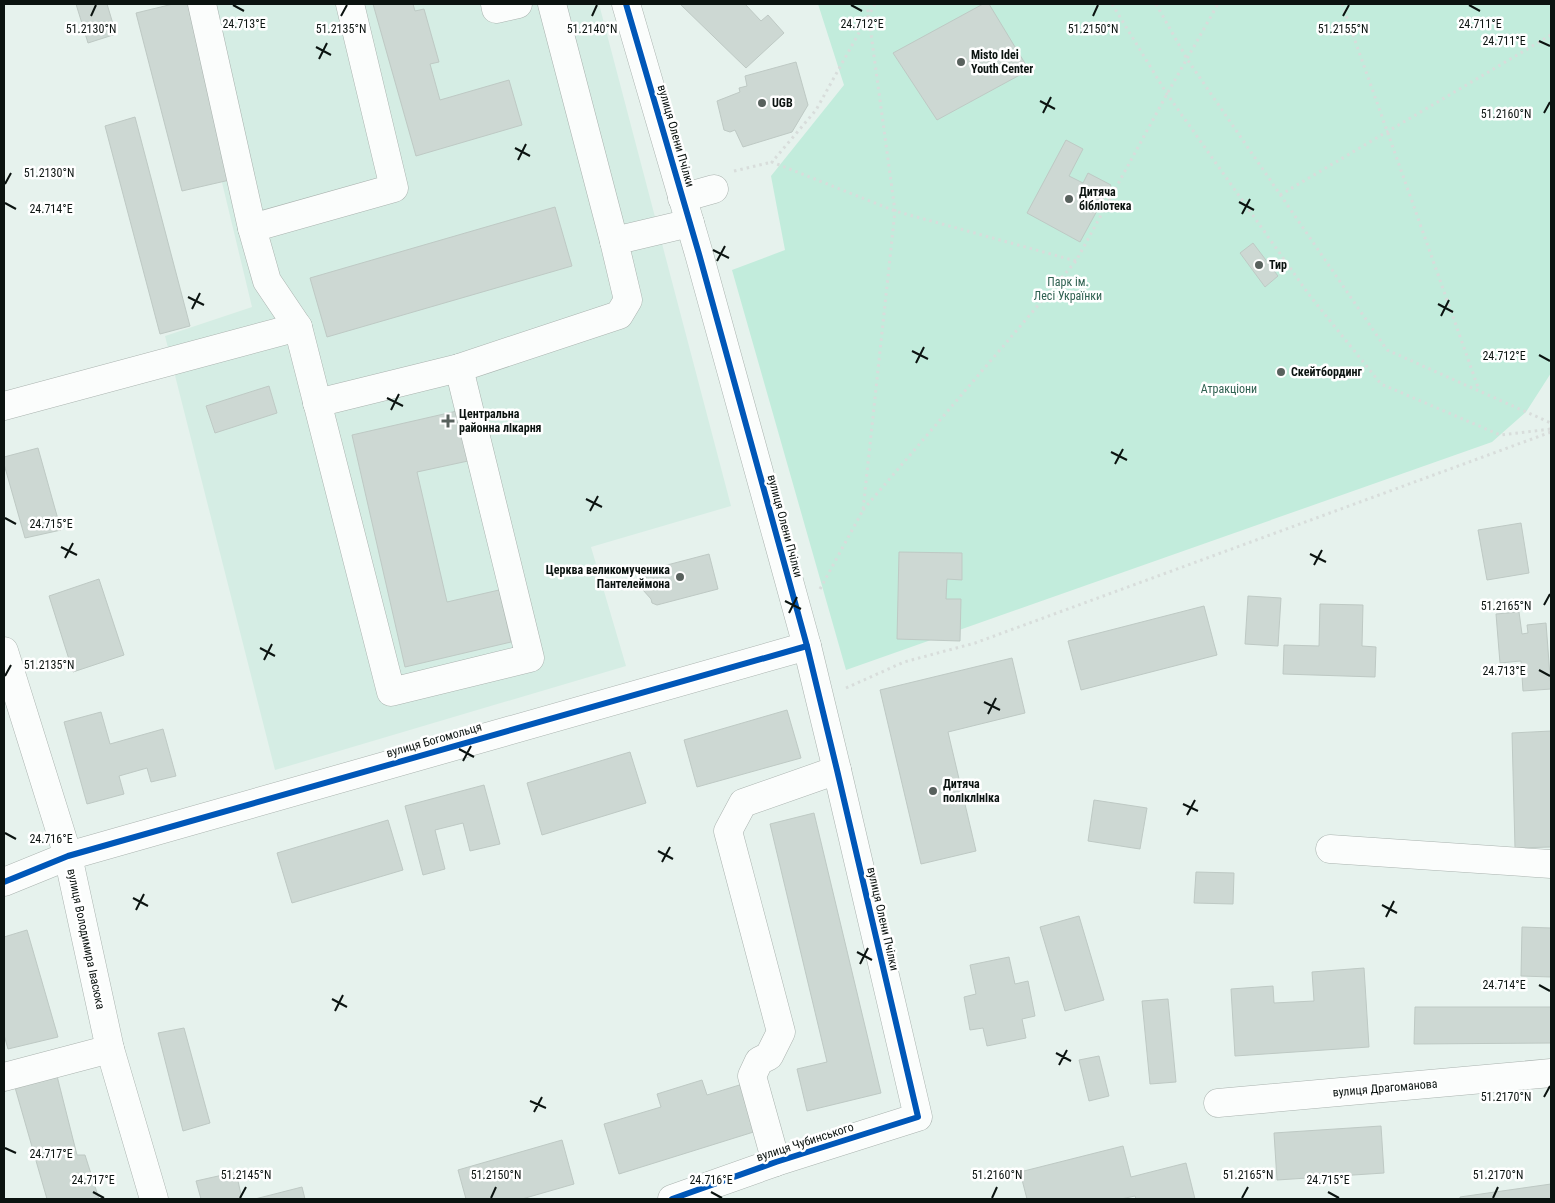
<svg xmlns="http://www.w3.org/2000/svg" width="1555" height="1203" font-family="'Roboto Condensed',sans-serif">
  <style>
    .built { fill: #d5ede4 }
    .green { fill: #c2ecdc }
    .building { fill: #cdd8d3; stroke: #bec9c4 }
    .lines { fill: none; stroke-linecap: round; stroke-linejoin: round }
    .minor-casing { stroke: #aab3af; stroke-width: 29 }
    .path { stroke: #d8dddb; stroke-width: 3; stroke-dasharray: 2.5 4; stroke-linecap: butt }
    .minor { stroke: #fbfdfc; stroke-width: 28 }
    .cycleway-casing { stroke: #fff; stroke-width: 9 }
    .cycleway { stroke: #0057b8; stroke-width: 6 }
    .ticks { fill: none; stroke: #0b1310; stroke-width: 2 }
    .poi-dot { fill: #58615d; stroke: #fff; stroke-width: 2 }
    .labels { text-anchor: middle; stroke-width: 5; stroke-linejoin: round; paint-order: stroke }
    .poi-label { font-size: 12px; font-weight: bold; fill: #0b1310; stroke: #fff; text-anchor: start }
    .street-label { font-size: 12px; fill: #0b1310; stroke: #fff }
    .park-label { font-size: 12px; fill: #2f6151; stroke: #fff }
    .ticks-label { font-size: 12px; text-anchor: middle; fill: #0b1310; stroke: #fff; stroke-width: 5; stroke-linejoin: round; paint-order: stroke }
  </style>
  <rect width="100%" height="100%" fill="#e6f2ed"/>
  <path class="built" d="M179 4H599L731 506 591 547 626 666 275 770 165 336 252 307Z"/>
  <path class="green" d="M818 4H1551V373L1526 412 1492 442 846 670 732 270 785 250 771 176 844 85Z"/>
  <g class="building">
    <path d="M76 4H107L116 34 88 43Z"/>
    <path d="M173 4H192L234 179 182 191 136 13Z"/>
    <path d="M373 4H413L415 11 424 9 439 62 430 64 440 100 509 80 522 125 416 156Z"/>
    <path d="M680 4H745L761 21 768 15 784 33 746 68Z"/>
    <path d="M983 4H989L1029 70 937 120 893 53Z"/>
    <path d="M796 62 808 105 792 132 743 147 735 130 730 132 724 130 717 101 740 92 739 88 747 86 745 76Z"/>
    <path d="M135 117 190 326 160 334 105 126Z"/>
    <path d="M1066 140 1083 149 1069 176 1083 183 1088 173 1111 185 1080 242 1027 213Z"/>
    <path d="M555 207 572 266 327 337 310 278Z"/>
    <path d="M1253 243 1278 276 1265 287 1240 253Z"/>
    <path d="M269 386 277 413 215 433 206 406Z"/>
    <path d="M457 411 468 461 417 472 447 602 499 590 511 642 405 667 352 435Z"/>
    <path d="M38 448 61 530 25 538 4 464V457Z"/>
    <path d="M1521 523 1529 573 1487 580 1478 530Z"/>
    <path d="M899 552 962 553V580L947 579 946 599H961L960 641 897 639Z"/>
    <path d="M709 554 718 589 657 605 652 603 651 599 643 590 644 585 647 580 645 575 648 570Z"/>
    <path d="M99 579 124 655 73 672 49 596Z"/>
    <path d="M1248 596 1281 598 1278 646 1245 644Z"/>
    <path d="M1320 604 1363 605 1362 646 1376 647 1375 677 1283 674 1284 645 1319 646Z"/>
    <path d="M1204 606 1217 655 1081 690 1068 641Z"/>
    <path d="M1519 612 1522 634 1528 633 1527 625 1546 623 1551 689 1523 691 1521 661 1500 663 1496 614Z"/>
    <path d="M1012 658 1025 713 948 732 976 851 921 864 880 690Z"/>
    <path d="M787 710 801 758 697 787 684 740Z"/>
    <path d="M101 712 110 744 163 729 176 776 151 782 147 768 119 776 124 794 87 804 64 722Z"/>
    <path d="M1551 731V847L1515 848 1512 733Z"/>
    <path d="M630 752 646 803 542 835 527 783Z"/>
    <path d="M484 785 500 844 470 851 463 823 435 830 445 869 423 875 405 806Z"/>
    <path d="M1094 800 1147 808 1140 849 1088 841Z"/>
    <path d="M814 813 881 1093 807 1111 797 1069 827 1062 770 824Z"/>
    <path d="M388 820 403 870 292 903 277 853Z"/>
    <path d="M1196 872 1234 873 1233 904 1194 903Z"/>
    <path d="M1079 916 1104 1000 1065 1011 1040 927Z"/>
    <path d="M1522 927 1551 928V977L1521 976Z"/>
    <path d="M27 930 58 1037 8 1049 4 1035V937Z"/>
    <path d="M1009 957 1015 984 1028 981 1035 1016 1022 1019 1026 1038 987 1046 983 1028 970 1030 964 997 976 994 970 965Z"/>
    <path d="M1364 968 1369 1047 1235 1056 1231 989 1273 986 1274 1003 1314 1001 1312 972Z"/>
    <path d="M1168 999 1176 1082 1150 1084 1142 1001Z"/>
    <path d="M1415 1007H1551V1043L1414 1044Z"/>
    <path d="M184 1028 210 1123 183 1131 158 1033Z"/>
    <path d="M1099 1056 1109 1096 1089 1101 1079 1060Z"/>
    <path d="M56 1072 77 1155H85L99 1199H47L14 1084Z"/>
    <path d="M702 1080 707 1095 746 1083 760 1130 619 1174 604 1124 661 1107 657 1094Z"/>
    <path d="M1381 1126 1384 1173 1277 1180 1274 1133Z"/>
    <path d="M562 1140 574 1184 522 1199H466L458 1170Z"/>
    <path d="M1123 1146 1131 1177 1186 1163 1195 1199H1136L1135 1196 1121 1199H1027L1020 1172Z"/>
    <path d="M236 1172 242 1199H201L196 1181Z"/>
    <path d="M1551 1184V1199H1460V1197Z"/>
    <path d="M302 1187 305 1199H255Z"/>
  </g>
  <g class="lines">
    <defs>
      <g id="minor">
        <path d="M202 4 252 228 267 281 298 327"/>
        <path d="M495 4 496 9 518 4"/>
        <path d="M552 4 614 241"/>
        <path d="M626 4 699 254 807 646 837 770 918 1117 776 1162 672 1199"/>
        <path d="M682 198 714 189"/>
        <path d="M252 228 394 188 350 4"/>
        <path d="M317 403 459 368 619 315 628 300 614 241 690 223"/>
        <path d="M4 406 298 327 391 692 530 658 459 368"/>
        <path d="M4 651 68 856 110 1049 154 1199"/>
        <path d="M1330 849 1551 864"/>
        <path d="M4 882 68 856 807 646"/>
        <path d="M4 1077 110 1049"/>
        <path d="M1218 1103 1551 1073"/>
        <path d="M776 1162 752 1076 759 1061 769 1056 781 1032 728 831 743 803 837 770"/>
      </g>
    </defs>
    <use href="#minor" class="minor-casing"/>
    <g class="path">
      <path d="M875 4 816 110 772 162 895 211 1076 261"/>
      <path d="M1112 4 1167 94 1310 296 1381 384 1500 435 1551 429"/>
      <path d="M1156 4 1187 59 1387 350 1551 423"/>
      <path d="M1342 4 1479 390"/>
      <path d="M734 171 772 162"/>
      <path d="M1280 195 1551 35"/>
      <path d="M863 510 1076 261 1167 94 1218 4"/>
      <path d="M820 589 863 510 895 211 867 4"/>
      <path d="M846 688 904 662 975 643 1551 432"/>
    </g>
    <use href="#minor" class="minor"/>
    <defs>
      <g id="cycleway">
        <path d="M626 4 699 254 807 646 837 770 918 1117 776 1162 672 1199"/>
        <path d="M4 882 68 856 807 646"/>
      </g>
    </defs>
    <use href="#cycleway" class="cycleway-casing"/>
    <use href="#cycleway" class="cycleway"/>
  </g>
  <path class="ticks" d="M233 5 244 11M851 5 862 11M1469 5 1480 11M91 16 96 5M341 16 347 5M592 16 597 5M1093 16 1098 5M1343 16 1349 5M1539 41 1550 46M316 47 331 55M319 59 327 43M1040 101 1055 109M1043 113 1051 97M1544 113 1550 102M515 148 530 156M518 160 526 144M5 184 11 173M1239 202 1254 210M5 203 16 209M1242 214 1250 199M713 250 729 258M717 261 725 246M188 297 204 305M1438 304 1453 312M192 309 200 293M1441 316 1449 300M912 351 928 359M1539 355 1550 361M916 363 924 347M387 398 403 406M391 410 399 394M1111 452 1127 460M1115 464 1123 449M586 499 602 507M590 511 598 496M5 518 16 524M61 547 77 555M1310 554 1326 562M65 558 73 543M1314 565 1322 550M785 601 801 609M1544 605 1550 594M789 613 797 597M260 648 275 656M264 660 272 644M1539 670 1550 676M5 676 11 665M984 702 1000 710M988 714 996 698M459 749 474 757M463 761 471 746M1183 804 1198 811M1187 815 1195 800M5 833 16 839M658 851 673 859M662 862 670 847M133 898 148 906M1382 905 1397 913M136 910 144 894M1386 917 1394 901M857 952 872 960M860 964 868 948M1539 985 1550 991M332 999 347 1007M335 1011 343 995M1056 1053 1071 1061M1059 1065 1067 1050M1544 1097 1550 1086M530 1101 546 1108M534 1112 542 1097M5 1148 16 1153M93 1192 104 1198M711 1192 722 1198M1328 1192 1339 1198M240 1198 246 1187M491 1198 496 1187M992 1198 997 1187M1242 1198 1248 1187M1493 1198 1498 1187"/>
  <g class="poi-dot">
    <circle cx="961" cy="62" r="5"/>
    <circle cx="762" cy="103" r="5"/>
    <circle cx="1069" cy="199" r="5"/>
    <circle cx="1259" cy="265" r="5"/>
    <circle cx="1281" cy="372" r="5"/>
    <path d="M445.5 413.5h5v5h5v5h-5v5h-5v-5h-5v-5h5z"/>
    <circle cx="680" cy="577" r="5"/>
    <circle cx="933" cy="791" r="5"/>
  </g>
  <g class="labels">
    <g class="poi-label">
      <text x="971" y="59">Misto Idei<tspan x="971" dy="14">Youth Center</tspan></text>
      <text x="772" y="107">UGB</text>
      <text x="1079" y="196">Дитяча<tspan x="1079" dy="14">бібліотека</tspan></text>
      <text x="1269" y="269">Тир</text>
      <text x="1291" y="376">Скейтбординг</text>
      <text x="459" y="418">Центральна<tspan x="459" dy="14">районна лікарня</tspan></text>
      <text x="670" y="574" text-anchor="end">Церква великомученика<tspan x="670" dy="14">Пантелеймона</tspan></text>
      <text x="943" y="788">Дитяча<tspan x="943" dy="14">поліклініка</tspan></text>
    </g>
    <g class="street-label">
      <text transform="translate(676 136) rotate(74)" y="4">вулиця Олени Пчілки</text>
      <text transform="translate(785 526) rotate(75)" y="4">вулиця Олени Пчілки</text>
      <text transform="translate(434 740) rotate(-16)" y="4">вулиця Богомольця</text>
      <text transform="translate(883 919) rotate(77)" y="4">вулиця Олени Пчілки</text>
      <text transform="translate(86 939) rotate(78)" y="4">вулиця Володимира Івасюка</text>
      <text transform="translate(1385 1088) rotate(-5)" y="4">вулиця Драгоманова</text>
      <text transform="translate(805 1142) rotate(-18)" y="4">вулиця Чубинського</text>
    </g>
    <g class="park-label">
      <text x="1068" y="286">Парк ім.<tspan x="1068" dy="14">Лесі Українки</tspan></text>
      <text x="1229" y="393">Атракціони</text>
    </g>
  </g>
  <g class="ticks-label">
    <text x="244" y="28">24.713°E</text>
    <text x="862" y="28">24.712°E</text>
    <text x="1480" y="28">24.711°E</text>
    <text x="91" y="33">51.2130°N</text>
    <text x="341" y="33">51.2135°N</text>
    <text x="592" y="33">51.2140°N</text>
    <text x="1093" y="33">51.2150°N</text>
    <text x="1343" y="33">51.2155°N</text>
    <text x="1504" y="45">24.711°E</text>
    <text x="1506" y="118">51.2160°N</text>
    <text x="49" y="177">51.2130°N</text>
    <text x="51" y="213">24.714°E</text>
    <text x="1504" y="360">24.712°E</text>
    <text x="51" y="528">24.715°E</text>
    <text x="1506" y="610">51.2165°N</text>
    <text x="49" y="669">51.2135°N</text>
    <text x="1504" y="675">24.713°E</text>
    <text x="51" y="843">24.716°E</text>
    <text x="1504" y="989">24.714°E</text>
    <text x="1506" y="1101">51.2170°N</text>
    <text x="51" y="1158">24.717°E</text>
    <text x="246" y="1179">51.2145°N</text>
    <text x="496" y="1179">51.2150°N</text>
    <text x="997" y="1179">51.2160°N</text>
    <text x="1248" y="1179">51.2165°N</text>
    <text x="1498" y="1179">51.2170°N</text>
    <text x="93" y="1184">24.717°E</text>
    <text x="711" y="1184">24.716°E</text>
    <text x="1328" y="1184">24.715°E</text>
  </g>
  <rect width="1555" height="1203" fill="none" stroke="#0b1310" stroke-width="10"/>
</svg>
